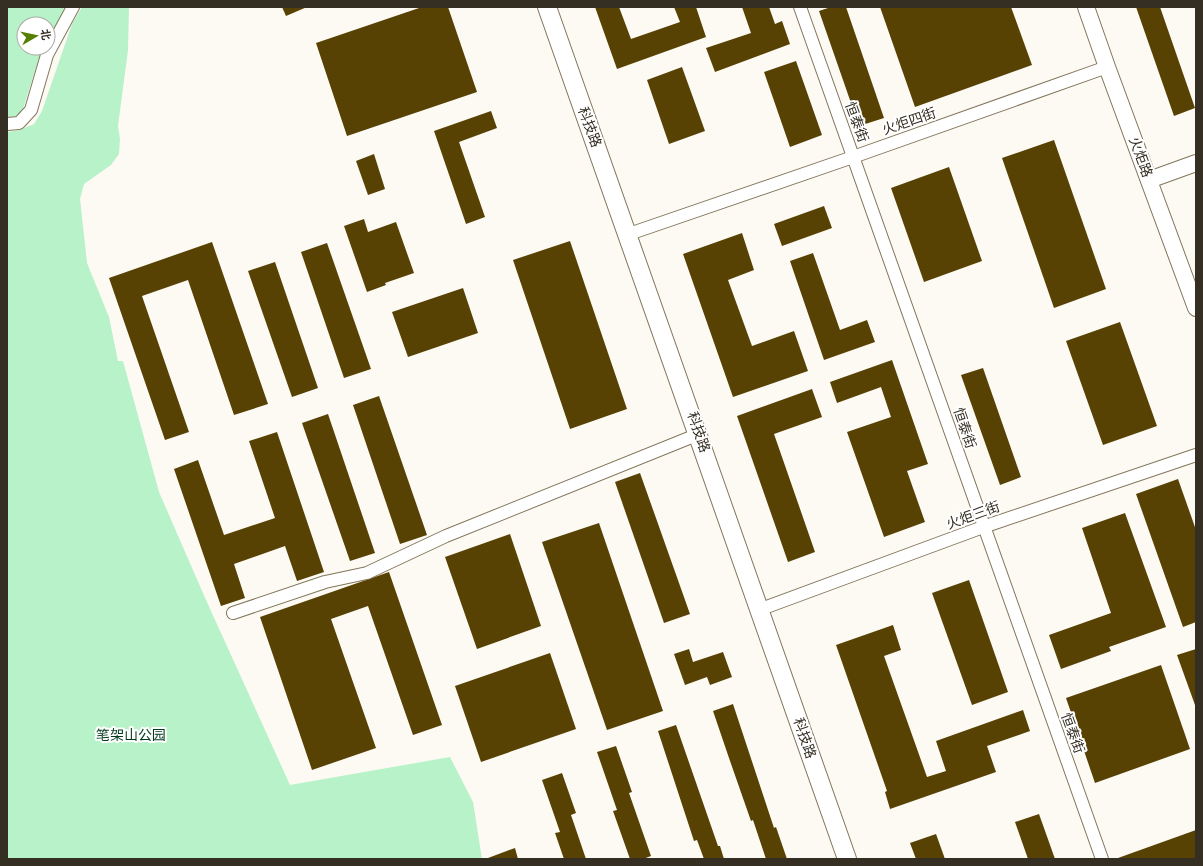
<svg xmlns="http://www.w3.org/2000/svg" width="1203" height="866" font-family="'DejaVu Sans','Noto Sans SC',sans-serif">
  <style>
    .green { fill: #b7f2c9 }
    .building { fill: #574203 }
    .lines { fill: none; stroke-linecap: round; stroke-linejoin: round }
    .minor-casing { stroke: #83775b; stroke-width: 14 }
    .secondary-casing { stroke: #83775b; stroke-width: 18 }
    .primary-casing { stroke: #83775b; stroke-width: 20 }
    .minor { stroke: #fff; stroke-width: 12 }
    .secondary { stroke: #fff; stroke-width: 16 }
    .primary { stroke: #fff; stroke-width: 18 }
    .labels { text-anchor: middle; stroke-width: 4; stroke-linejoin: round; paint-order: stroke }
    .street-label { font-size: 14px; fill: #342e23; stroke: #fff }
    .park-label { font-size: 14px; fill: #003a1d; stroke: #fff }
  </style>
  <rect width="100%" height="100%" fill="#fdfaf4"/>
  <g class="green">
    <path d="M7 7H66L48 41V24H24V48H44L38 61 22 112 10 119H7Z"/>
    <path d="M82 7H129L128 50 118 126 120 139 119 154 111 165 84 184 80 199 87 263 109 317 118 361H123L159 492 206 600 290 785 450 757 473 802 482 859H7V132L20 130 34 124 42 111 72 24Z"/>
  </g>
  <g class="building">
    <path d="M282 7H307L286 16Z"/>
    <path d="M422 7H448L477 92 347 136 316 43Z"/>
    <path d="M595 7H619L631 39 680 22 674 7H696L706 37 617 69Z"/>
    <path d="M742 7H769L775 24 782 21 790 44 715 72 706 48 751 33Z"/>
    <path d="M831 7H846L884 118 859 126 819 11Z"/>
    <path d="M880 7H1011L1032 65 915 107Z"/>
    <path d="M1136 7H1160L1195 108 1174 116Z"/>
    <path d="M796 61 822 135 790 147 764 72Z"/>
    <path d="M682 67 705 131 669 144 647 80Z"/>
    <path d="M491 111 497 128 459 142 485 217 466 224 434 131Z"/>
    <path d="M1054 140 1106 289 1054 308 1002 158Z"/>
    <path d="M374 154 385 189 368 195 356 161Z"/>
    <path d="M949 167 982 261 924 282 891 188Z"/>
    <path d="M824 206 832 228 782 246 774 224Z"/>
    <path d="M364 219 368 232 396 222 414 273 385 283 386 285 367 292 344 226Z"/>
    <path d="M742 233 754 270 728 280 752 346 794 331 808 371 733 397 683 254Z"/>
    <path d="M570 241 627 409 570 429 513 260Z"/>
    <path d="M212 242 268 404 234 415 188 280 142 296 189 432 165 440 109 278Z"/>
    <path d="M327 243 371 369 344 378 301 252Z"/>
    <path d="M813 253 840 330 867 320 875 342 824 360 790 261Z"/>
    <path d="M275 262 318 388 292 397 248 271Z"/>
    <path d="M463 288 478 333 408 357 392 312Z"/>
    <path d="M1120 322 1157 426 1103 445 1066 341Z"/>
    <path d="M892 360 928 464 907 471 925 522 884 537 847 432 891 417 881 387 837 403 830 382Z"/>
    <path d="M983 368 1021 477 1000 485 961 375Z"/>
    <path d="M812 389 822 417 774 434 815 552 788 562 737 416Z"/>
    <path d="M379 396 427 535 400 544 353 405Z"/>
    <path d="M328 414 375 553 350 561 302 423Z"/>
    <path d="M277 432 324 572 297 581 285 546 234 564 245 598 221 606 174 469 198 460 224 535 275 518 249 441Z"/>
    <path d="M640 473 690 614 664 623 615 482Z"/>
    <path d="M1178 479 1196 530V622L1183 627 1136 494Z"/>
    <path d="M1125 513 1166 627 1109 647 1111 651 1061 669 1049 635 1111 613 1082 528Z"/>
    <path d="M599 523 663 711 607 730 542 542Z"/>
    <path d="M510 534 541 626 477 649 445 557Z"/>
    <path d="M389 572 442 725 413 735 368 606 331 619 376 748 312 770 260 617Z"/>
    <path d="M969 580 1008 692 972 705 932 593Z"/>
    <path d="M893 625 901 650 884 656 927 777 946 771 936 741 1023 710 1030 731 987 746 996 772 890 809 885 792 887 791 836 645Z"/>
    <path d="M689 649 693 662 723 652 732 677 710 685 707 677 685 685 674 654Z"/>
    <path d="M1196 649V705H1195L1177 655Z"/>
    <path d="M550 653 576 729 481 762 455 686Z"/>
    <path d="M1161 665 1190 749 1095 783 1066 698Z"/>
    <path d="M733 704 774 828 776 827 787 859H766L753 820 751 821 729 758 713 711Z"/>
    <path d="M676 725 718 846H720L724 859H704L697 840 694 841 658 731Z"/>
    <path d="M616 746 632 792 629 793 651 856 643 859H630L613 811 617 810 597 752Z"/>
    <path d="M562 773 576 813 571 815 586 859H564L555 833 560 832 542 780Z"/>
    <path d="M1039 814 1055 859H1028L1015 822Z"/>
    <path d="M1196 830V859H1118V858Z"/>
    <path d="M936 834 945 859H916L910 843Z"/>
    <path d="M515 848 518 859H488V858Z"/>
  </g>
  <g class="lines">
    <defs>
      <g id="minor">
        <path d="M800 7 1102 859"/>
        <path d="M7 124 19 123 31 110 47 55 73 7"/>
        <path d="M629 234 853 157 1107 67"/>
        <path d="M761 609 983 527 1196 455"/>
        <path d="M233 613 325 582 367 573 446 536 699 434"/>
      </g>
      <g id="secondary">
        <path d="M1086 7 1107 67 1196 308"/>
        <path d="M1149 180 1196 163"/>
      </g>
      <path id="primary" d="M547 7C649 290 749 574 847 859"/>
    </defs>
    <use href="#minor" class="minor-casing"/>
    <use href="#secondary" class="secondary-casing"/>
    <use href="#primary" class="primary-casing"/>
    <use href="#minor" class="minor"/>
    <use href="#secondary" class="secondary"/>
    <use href="#primary" class="primary"/>
  </g>
  <g class="labels">
    <g class="street-label">
      <text transform="translate(909 121) rotate(-19)" y="5">火炬四街</text>
      <text transform="translate(857 122) rotate(70)" y="5">恒泰街</text>
      <text transform="translate(590 127) rotate(70)" y="5">科技路</text>
      <text transform="translate(1141 157) rotate(70)" y="5">火炬路</text>
      <text transform="translate(965 428) rotate(71)" y="5">恒泰街</text>
      <text transform="translate(699 432) rotate(71)" y="5">科技路</text>
      <text transform="translate(973 515) rotate(-20)" y="5">火炬三街</text>
      <text transform="translate(1073 733) rotate(70)" y="5">恒泰街</text>
      <text transform="translate(805 738) rotate(71)" y="5">科技路</text>
    </g>
    <g class="park-label">
      <text x="131" y="740">笔架山公园</text>
    </g>
  </g>
  <rect width="1203" height="866" fill="none" stroke="#342e23" stroke-width="16"/>
  <g transform="translate(36 36) rotate(81)"><circle r="19" fill="#ffffff" stroke="#aeaba7"/>
  <path d="M0-3L7 15L0 10L-7 15Z" fill="#567f00"/>
  <text y="-6" font-size="11" font-weight="bold" text-anchor="middle" fill="#342e23">北</text>
  </g>
</svg>
